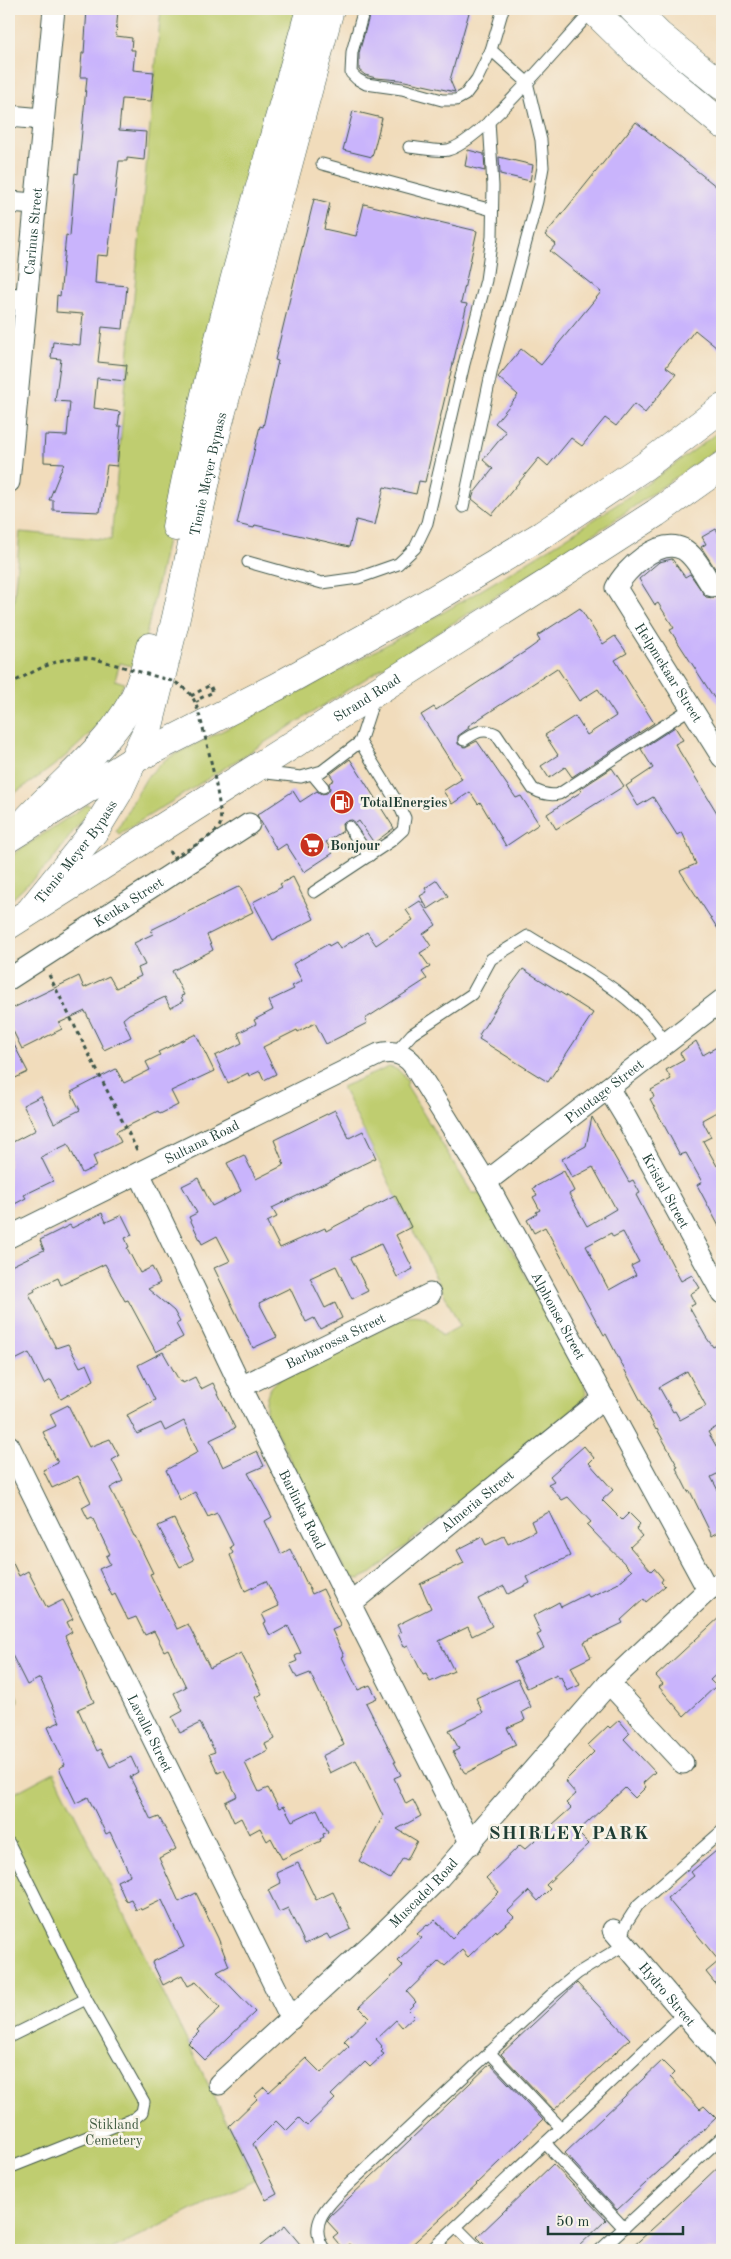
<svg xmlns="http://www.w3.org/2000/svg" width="731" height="2259" font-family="'Old Standard TT',serif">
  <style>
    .green { fill: #bfcd6f; stroke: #6f8552 }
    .building { fill: #c9b4fc; fill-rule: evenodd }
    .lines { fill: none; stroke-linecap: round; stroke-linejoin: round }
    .lane-casing { stroke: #3e5548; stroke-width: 13 }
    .street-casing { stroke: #3e5548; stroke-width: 23 }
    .secondary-casing { stroke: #3e5548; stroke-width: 29 }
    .primary-casing { stroke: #3e5548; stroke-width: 29 }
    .path { stroke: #3e5548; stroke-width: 3; stroke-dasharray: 4 4; stroke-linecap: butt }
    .lane { stroke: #fff; stroke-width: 11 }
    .street { stroke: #fff; stroke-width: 21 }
    .secondary { stroke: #fff; stroke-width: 28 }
    .primary { stroke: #fff; stroke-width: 28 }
    .path-bridge { stroke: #3e5548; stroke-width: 3; stroke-dasharray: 4 4; stroke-linecap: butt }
    .labels { text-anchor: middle; stroke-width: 5; stroke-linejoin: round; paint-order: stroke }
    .street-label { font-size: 14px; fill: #1f3d34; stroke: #f7f3e8 }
    .poi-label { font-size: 14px; font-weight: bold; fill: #1f3d34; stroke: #f7f3e8; text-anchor: start }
    .park-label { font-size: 14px; fill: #3f5a40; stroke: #f7f3e8 }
    .district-label { font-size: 19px; font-weight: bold; letter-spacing: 1px; fill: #1f3d34; stroke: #f7f3e8 }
  </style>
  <rect width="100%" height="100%" fill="#f7f3e8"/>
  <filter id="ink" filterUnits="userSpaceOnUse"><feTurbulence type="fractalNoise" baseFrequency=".02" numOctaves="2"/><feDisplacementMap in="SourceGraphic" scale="10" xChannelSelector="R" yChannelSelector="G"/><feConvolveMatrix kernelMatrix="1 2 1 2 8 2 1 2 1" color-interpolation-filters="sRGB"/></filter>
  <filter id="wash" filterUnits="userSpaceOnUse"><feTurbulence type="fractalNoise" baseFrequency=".0096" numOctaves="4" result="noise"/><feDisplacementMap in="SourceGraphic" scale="20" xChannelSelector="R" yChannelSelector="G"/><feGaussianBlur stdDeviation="1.12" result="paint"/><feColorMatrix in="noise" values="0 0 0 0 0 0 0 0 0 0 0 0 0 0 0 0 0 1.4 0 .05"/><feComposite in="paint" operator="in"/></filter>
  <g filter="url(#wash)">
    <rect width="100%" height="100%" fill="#f1dcbb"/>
    <g class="green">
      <path d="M161 9H301L187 448 139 668 120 663 115 680 124 683C100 734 59 764 13 794L9 786V653L20 532 111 540Z"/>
      <path d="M722 429V445L606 526 171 802 119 834 116 831 147 777 166 759C227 728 288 699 348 666 477 595 606 518 722 429Z"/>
      <path d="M88 804 91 807 51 862 9 902V857Z"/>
      <path d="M389 1067C400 1069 403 1074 408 1083L406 1085 472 1193H481L584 1383 586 1394 579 1404 372 1573 359 1579 351 1577 346 1572 266 1411C265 1396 268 1388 280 1379L404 1318C422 1313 433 1320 442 1336L460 1326 342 1087Z"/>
      <path d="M9 1679 19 1701 9 1707Z"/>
      <path d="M54 1772 255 2179 112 2250H9V1796Z"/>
    </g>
    <g id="blocks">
      <g class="building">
        <path d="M87 9H118L116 36 132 38 131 50H135L133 70 154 72 151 101 122 99 119 130 146 132 144 160 127 158V161H119L108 256 97 255 95 283 127 286 123 329 102 327 98 362 127 365 125 381 97 378 94 408 120 412 118 426H121L117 466 107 465 100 512 53 510V500H49L64 463 44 462V450L45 435 67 436 70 402 55 401 61 359 51 358 53 342 80 345 83 314 56 312 57 295 60 296 61 287 66 235 70 236 75 173 78 174 87 77H80L82 53H84Z"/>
        <path d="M371 9H470L450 80 455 92 400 80 376 78 365 75 359 70V53Z"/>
        <path d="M353 111 382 118 372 157 343 150Z"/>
        <path d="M636 122 722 191V352L695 330 666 367 676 374 645 413 634 404 616 426 605 418 582 446 571 438 548 466 539 458 492 515 472 499 474 493 493 469 483 460 506 432 495 423 518 395 498 377 521 349 541 365 601 292 550 251 556 244 545 235Z"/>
        <path d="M468 150 484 154 485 171 465 166Z"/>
        <path d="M499 157 533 165 530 181 500 174Z"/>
        <path d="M314 199 330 203 324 229 356 236 364 204 477 231 461 303 467 304 425 482 419 481 416 494 384 487 375 525 356 520 349 547 255 525 254 528 237 524 260 426 263 427 278 361 275 360Z"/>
        <path d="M716 529 722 539V579L701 547 706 544 702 537Z"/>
        <path d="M672 559 685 577 690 574 706 597 713 598 722 593V710L670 630 674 628 658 603 655 605 639 579 659 562Z"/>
        <path d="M580 608 603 644 615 636 627 653 615 660 654 723 572 777 565 767 549 778 541 766 558 755 545 735 575 716 587 735 616 716 598 689 579 701 557 668 468 726 469 728 458 736V744L465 747 477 741 516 798 521 796 539 824 506 846 480 802 478 804 470 792 452 804 443 791 462 779 421 715 434 707 436 710 529 649 540 641 537 636Z"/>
        <path d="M675 727 683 740 675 744 722 821V935L680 871 696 864 682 832 677 835 653 797 638 806 626 786 653 768 641 749Z"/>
        <path d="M350 759 394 828 374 843 359 821 356 823 352 820 345 821 342 824 343 831 326 842 333 853 304 872 286 844 277 850 257 815 293 791 300 802 317 791 321 794 327 793 330 789 329 783 334 780 330 774Z"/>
        <path d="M612 768 624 786 556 829 547 814 581 792 580 789Z"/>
        <path d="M293 877 314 919 273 940 253 902 282 887 280 884Z"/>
        <path d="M437 880 448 896 428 909 420 896 427 892 425 888Z"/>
        <path d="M240 886 253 912 207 935 213 950 172 971 184 995 181 996 183 1001 170 1008 165 997 129 1014 123 1019 131 1037 104 1050 85 1011 59 1023 62 1029 22 1049 9 1023V1010L79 976 84 988 109 976 116 988 141 976 138 968 145 965 134 943 153 934 151 930Z"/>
        <path d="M420 901 436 925 423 934 431 946 420 953 430 967 422 972 427 979 365 1019 367 1023 326 1044 315 1023 298 1032 297 1030 263 1047 276 1074 264 1080 260 1071 249 1076 248 1073 228 1083 215 1056 242 1043 238 1033 256 1024 254 1020 273 1010 269 1001 294 989 292 986 302 981 293 964 328 944 329 946 336 942 340 949 367 932 376 945 413 920 406 910Z"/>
        <path d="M523 969 593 1013 548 1082 479 1039 481 1036 479 1035 506 992Z"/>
        <path d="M196 1034 214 1071 171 1091 178 1105 160 1114 158 1111 116 1132 121 1142 93 1156 97 1166 82 1173 68 1144 41 1157 53 1181 24 1195 26 1198 9 1207V1144L36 1130 23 1105 41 1096 54 1123 80 1110 71 1092 116 1069 124 1083 150 1070 146 1062 160 1055 158 1052Z"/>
        <path d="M9 1035 28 1072 9 1081Z"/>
        <path d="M696 1041 703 1055 722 1044V1109L702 1120 711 1137 703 1141 717 1166 722 1164V1232L697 1185 702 1182 686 1153 680 1155 650 1099 654 1097 651 1090 671 1079 666 1070 684 1060 680 1053Z"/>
        <path d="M335 1110 349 1138 363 1131 376 1158 272 1208 277 1217 267 1222 280 1248 325 1228 326 1231 395 1195 411 1227 396 1235 413 1269 397 1277 381 1244 351 1258 368 1291 352 1299 336 1266 310 1278 325 1308 335 1303 342 1318 320 1329 314 1318 306 1322 290 1288 259 1303 277 1337 253 1348 214 1268 230 1261 217 1236 202 1244 189 1217 197 1213 182 1186 198 1178 212 1206 226 1199 241 1191 227 1163 244 1155 256 1179 284 1165 274 1140Z"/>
        <path d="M592 1117 629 1182 633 1180 640 1193 636 1195 681 1281 692 1275 700 1288 690 1294 695 1304 689 1307 706 1337 713 1347 717 1345 722 1355V1424L708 1432 722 1456V1467L717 1469 719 1473 711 1477 722 1498V1530L712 1536 690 1491 688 1492 676 1468 678 1467 657 1429 656 1430 606 1334 604 1335 545 1227 534 1233 527 1220 537 1214 536 1212 540 1210 533 1197 537 1195 533 1188 564 1171 574 1191 569 1194 587 1226 616 1209 593 1167 572 1178 562 1159 586 1146ZM623 1232 639 1262 631 1266 636 1275 609 1290 586 1246 611 1233 613 1237ZM687 1371 706 1406 680 1420 675 1411 673 1412 659 1387Z"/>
        <path d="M102 1213 106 1222 122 1215 132 1235 125 1238 129 1247 127 1248 140 1273 152 1267 160 1283 148 1289 174 1311 180 1322 176 1324 183 1337 156 1352 128 1300 125 1301 105 1264 61 1285 58 1278 34 1289 35 1291 29 1294 56 1348 68 1344 80 1367 87 1364 94 1380 61 1399 51 1380 44 1384 29 1353 9 1363V1267L44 1250 40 1240 70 1225 72 1228Z"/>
        <path d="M163 1352 180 1382 182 1381 183 1383 195 1377 201 1389 213 1383 235 1428 210 1440 223 1467 257 1451 264 1466 248 1473 272 1517 265 1521 281 1554 290 1549 312 1594 323 1589 341 1626 332 1630 344 1656 342 1657 358 1690 370 1685 377 1698 366 1703 396 1762H394L401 1775 394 1778 406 1804 413 1800 421 1816 397 1829 417 1841 407 1860 403 1858 390 1879 359 1861 383 1816 356 1760 330 1773 322 1756 344 1745 310 1673 297 1678 290 1664 297 1661 295 1656 301 1653 288 1626 270 1636 264 1623 266 1622 262 1614 279 1606 266 1581 245 1591 230 1555 233 1553 230 1547 233 1545 217 1513 208 1517 195 1492 180 1500 166 1470 198 1452 184 1421 165 1431 161 1423 137 1434 127 1415 155 1400 138 1365Z"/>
        <path d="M68 1405 89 1447 110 1439 119 1456 112 1460 123 1481 110 1488 134 1536H135L153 1573 150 1574 177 1629 188 1624 210 1668 241 1653 262 1694 255 1697 275 1739 265 1744 268 1751 245 1763 259 1792 268 1788 279 1808 284 1806 292 1821 317 1809 328 1832 323 1834 324 1837 320 1839 321 1841 282 1859 271 1838 267 1841 260 1828 249 1834 241 1818 234 1822 225 1802 237 1796 224 1770 218 1773 209 1754 215 1752 200 1723 180 1733 172 1717 183 1711 174 1693 186 1687 168 1649 164 1651 154 1631 145 1635 136 1617 128 1620 115 1594 112 1596 99 1569 110 1564 106 1556 110 1554 92 1517 88 1519 82 1507 91 1502 78 1476 52 1488 43 1470 58 1463 43 1432 56 1426 50 1414Z"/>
        <path d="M584 1446 594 1458 589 1463 613 1490 602 1500 622 1520 629 1513 640 1524 636 1529 642 1536 630 1547 651 1571 654 1568 663 1579 661 1582 665 1586 646 1602 644 1599 621 1620 623 1623 584 1642 591 1657 571 1667 580 1685 567 1691 561 1677 559 1678 557 1674 527 1688 514 1662 544 1648 537 1635 541 1633 533 1616 559 1602 561 1607 587 1594 589 1597 617 1584 632 1571 587 1525 591 1522 568 1497 562 1500 548 1484 554 1481 550 1476Z"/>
        <path d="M549 1512 570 1556 527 1577 530 1583 508 1594 504 1586 478 1599 492 1626 472 1636 468 1627 439 1641 454 1671 430 1682 426 1674 423 1675 408 1645 404 1647 398 1634 401 1633 397 1625 431 1608 420 1584 464 1563 457 1550 482 1537 486 1545 504 1536 508 1544 535 1531 531 1521Z"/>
        <path d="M174 1519 194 1560 180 1567 158 1526Z"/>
        <path d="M9 1555 19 1576 28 1571 47 1608 63 1600 73 1619 67 1622 72 1632 65 1636 94 1702 78 1709 97 1751 101 1749 110 1767 131 1757 138 1772 130 1777 151 1820 159 1817 176 1849 159 1858 179 1902 196 1893 218 1938 229 1966 217 1972 255 2012 205 2060 188 2043 199 2032 197 2030 220 2008 196 1982 188 1986 182 1975 163 1985 152 1962 184 1947 162 1900 141 1910 140 1908 136 1910 131 1899 126 1901 117 1881 130 1875 110 1832 106 1834 88 1797 76 1803 59 1768 65 1765 48 1727 60 1722 40 1678 27 1685 9 1649Z"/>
        <path d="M722 1615V1669L710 1680 716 1686 684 1716 659 1687 663 1684 656 1676Z"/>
        <path d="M518 1679 531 1707 522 1712 525 1720 507 1728 516 1745 501 1752 502 1754 466 1773 464 1772 453 1752 459 1749 449 1730 483 1713 476 1698Z"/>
        <path d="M619 1720 630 1733 624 1739 655 1772 643 1783 646 1787 635 1798 625 1788 577 1832 589 1844 546 1885 550 1889 538 1901 529 1891 508 1911 514 1917 497 1932 496 1930 468 1957 462 1950 445 1966 439 1961 407 1992 416 2002 408 2010 414 2016 402 2027 396 2020 376 2039 382 2046 381 2047 383 2050 381 2052 384 2054 370 2067 365 2062 331 2095 335 2099 307 2126 299 2118 286 2131 276 2121 253 2144 277 2194 266 2200 229 2126 257 2099 254 2096 264 2087 269 2092 306 2058 321 2073 349 2046 344 2041 369 2017 359 2007 403 1966 398 1961 422 1938 417 1934 427 1925 428 1926 435 1920 452 1938 499 1892 486 1878 520 1845 525 1849 571 1808 566 1803 576 1794 565 1781 594 1752 588 1745 608 1726 610 1728Z"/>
        <path d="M722 1846V1992L706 1972 719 1961 667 1898 694 1876 691 1872Z"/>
        <path d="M298 1863 316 1900 333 1892 351 1929 330 1939 327 1934 305 1944 288 1908 279 1912 268 1890 281 1883 276 1873Z"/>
        <path d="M577 1983 630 2039 554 2110 501 2054Z"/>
        <path d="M662 2061 674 2073 670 2077 700 2109 704 2106 716 2118 617 2210 565 2153Z"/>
        <path d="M490 2064 543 2120 476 2184 477 2185 406 2250H355L349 2244 343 2249 333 2237 338 2233 327 2221 330 2216Z"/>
        <path d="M722 2163V2250H629L662 2220Z"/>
        <path d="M553 2164 606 2220 575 2250H486L485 2245 477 2237Z"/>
        <path d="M285 2226 305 2250H255Z"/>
      </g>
    </g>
  </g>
  <g filter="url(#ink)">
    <use href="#blocks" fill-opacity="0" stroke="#3e5548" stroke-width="1"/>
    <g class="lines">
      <defs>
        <g id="lane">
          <path d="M364 9 352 52 351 73 357 79 366 84 402 89 442 100H456L465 95 477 79 491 50 503 9"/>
          <path d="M409 147C421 148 437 152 448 150 483 141 564 40 593 10"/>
          <path d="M322 164 492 210"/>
          <path d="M463 507 492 369 537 201 543 167 541 140 527 82 491 50"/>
          <path d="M248 562 322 583 358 578 398 564 415 548 427 523 464 364 486 280 492 237 493 186 489 121"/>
          <path d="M464 740C475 733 483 727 496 734L533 789C542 794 550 796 559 794L691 708"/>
          <path d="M258 772 301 777 322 771 360 742 374 699"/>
          <path d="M313 775 323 787"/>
          <path d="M349 827 369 856"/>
          <path d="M314 892 391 841 403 830 405 818 400 807 360 742"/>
          <path d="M395 1053 412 1034 472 994 491 959 528 936C576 966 638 994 666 1044"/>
          <path d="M9 1843 86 1999 144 2102 142 2112 135 2118 9 2168"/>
          <path d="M620 1938 627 1922 638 1905 722 1831"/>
          <path d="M9 2037 86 1999"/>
          <path d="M489 2052 561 2128"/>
          <path d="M545 2143 624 2228"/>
          <path d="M456 2227 479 2250"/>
          <path d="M325 2250C305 2223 331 2202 349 2184L551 1995 578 1973 626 1944"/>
          <path d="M431 2250 684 2013"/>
          <path d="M600 2250 722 2137"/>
        </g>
        <g id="street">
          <path d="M9 116 43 119"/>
          <path d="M9 202 35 204"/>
          <path d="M9 298 26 300"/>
          <path id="s1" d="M9 482 54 9"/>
          <path id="s2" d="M712 586C704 575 696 556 683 549 659 537 625 569 616 588L722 757"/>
          <path id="s3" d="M9 979 249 824"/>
          <path id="s4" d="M608 1088 625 1116 722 1293"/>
          <path id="s5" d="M139 1173 241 1387 471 1844"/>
          <path id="s6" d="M486 1182 722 1000"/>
          <path id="s7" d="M9 1237 379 1054C393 1050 406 1054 414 1066L486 1182 708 1590"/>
          <path id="s8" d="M241 1387 430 1294"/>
          <path id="s9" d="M9 1446 291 2019"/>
          <path id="s10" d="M351 1603 604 1398"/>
          <path d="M609 1683 683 1763"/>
          <path id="s11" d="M613 1930 722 2058"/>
          <path id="s12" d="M219 2084 376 1940 439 1878 609 1683 708 1590 722 1582"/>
        </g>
        <g id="secondary">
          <path d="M592 9 638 54 722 124"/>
          <path d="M633 9 659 35 722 86"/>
          <path d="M176 527C210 352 262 181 310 9"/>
          <path d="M25 822C60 783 106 749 132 702 141 685 146 666 150 647"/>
          <path id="s13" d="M30 911 96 829 118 793 149 726 175 622 218 426 330 9"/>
        </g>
        <g id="primary">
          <path d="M9 838 135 759 278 686 433 600 542 535 645 466 722 408"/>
          <path id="s14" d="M9 925 563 573 656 513 722 466"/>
        </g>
      </defs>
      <use href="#lane" class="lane-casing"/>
      <use href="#street" class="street-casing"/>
      <use href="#secondary" class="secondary-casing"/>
      <use href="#primary" class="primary-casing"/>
      <g class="path">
        <path d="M9 684C39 670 64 651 99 660"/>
        <path d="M191 696 210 685 213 692 197 700 198 702"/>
        <path d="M9 793 13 800"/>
        <path d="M49 975 138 1152"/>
      </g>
      <use href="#lane" class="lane"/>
      <use href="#street" class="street"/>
      <use href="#secondary" class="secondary"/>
      <use href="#primary" class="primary"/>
      <path class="path-bridge" d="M99 660 175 682C183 687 190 692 194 700 201 713 225 815 220 825 216 836 184 851 173 858L169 851"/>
    </g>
  </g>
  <defs>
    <symbol id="fuel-disc" viewBox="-11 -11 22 22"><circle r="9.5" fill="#c8321e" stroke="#f7f3e8"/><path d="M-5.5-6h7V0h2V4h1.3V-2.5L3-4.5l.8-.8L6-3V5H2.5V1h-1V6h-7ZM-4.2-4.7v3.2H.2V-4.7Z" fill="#fff"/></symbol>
    <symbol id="supermarket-disc" viewBox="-11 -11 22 22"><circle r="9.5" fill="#c8321e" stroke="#f7f3e8"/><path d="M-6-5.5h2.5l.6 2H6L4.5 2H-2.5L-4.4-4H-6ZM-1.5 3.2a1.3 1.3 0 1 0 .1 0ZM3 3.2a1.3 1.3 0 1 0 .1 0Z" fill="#fff"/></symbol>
  </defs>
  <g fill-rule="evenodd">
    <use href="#fuel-disc" x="328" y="788" width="28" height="28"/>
    <use href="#supermarket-disc" x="298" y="831" width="28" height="28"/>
  </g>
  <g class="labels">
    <g class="street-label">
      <text dy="5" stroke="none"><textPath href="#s1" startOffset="252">Carinus Street</textPath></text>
      <text dy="5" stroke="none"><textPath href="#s13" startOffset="480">Tienie Meyer Bypass</textPath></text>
      <text dy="5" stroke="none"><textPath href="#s2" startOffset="231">Helpmekaar Street</textPath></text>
      <text dy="5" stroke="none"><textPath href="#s14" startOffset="424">Strand Road</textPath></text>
      <text dy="5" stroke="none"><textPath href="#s13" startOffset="75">Tienie Meyer Bypass</textPath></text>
      <text dy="5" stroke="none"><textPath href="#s3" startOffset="142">Keuka Street</textPath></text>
      <text dy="5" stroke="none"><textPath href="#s6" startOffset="149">Pinotage Street</textPath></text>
      <text dy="5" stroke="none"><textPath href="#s7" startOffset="215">Sultana Road</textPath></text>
      <text dy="5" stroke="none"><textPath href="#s4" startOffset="118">Kristal Street</textPath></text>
      <text dy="5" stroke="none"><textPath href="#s7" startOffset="741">Alphonse Street</textPath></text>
      <text dy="5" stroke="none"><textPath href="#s8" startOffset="105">Barbarossa Street</textPath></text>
      <text dy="5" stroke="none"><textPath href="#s10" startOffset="162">Almeria Street</textPath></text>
      <text dy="5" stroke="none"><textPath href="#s5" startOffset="374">Barlinka Road</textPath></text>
      <text dy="5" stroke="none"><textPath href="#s9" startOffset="320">Lavalle Street</textPath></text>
      <text dy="5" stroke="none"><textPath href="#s12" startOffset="280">Muscadel Road</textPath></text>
      <text dy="5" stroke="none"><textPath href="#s11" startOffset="84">Hydro Street</textPath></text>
    </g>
    <g class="poi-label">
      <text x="360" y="807">TotalEnergies</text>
      <text x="330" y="850">Bonjour</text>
    </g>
    <g class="park-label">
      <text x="114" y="2129">Stikland<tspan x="114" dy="16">Cemetery</tspan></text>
    </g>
    <g class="district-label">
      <text x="569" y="1839">SHIRLEY PARK</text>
    </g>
  </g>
  <rect width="731" height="2259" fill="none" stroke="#f7f3e8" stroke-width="30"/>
  <path d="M548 2226v8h135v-8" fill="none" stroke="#1f3d34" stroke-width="2.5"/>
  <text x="556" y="2226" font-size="15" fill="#1f3d34" stroke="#f7f3e8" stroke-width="4" paint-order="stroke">50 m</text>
</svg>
